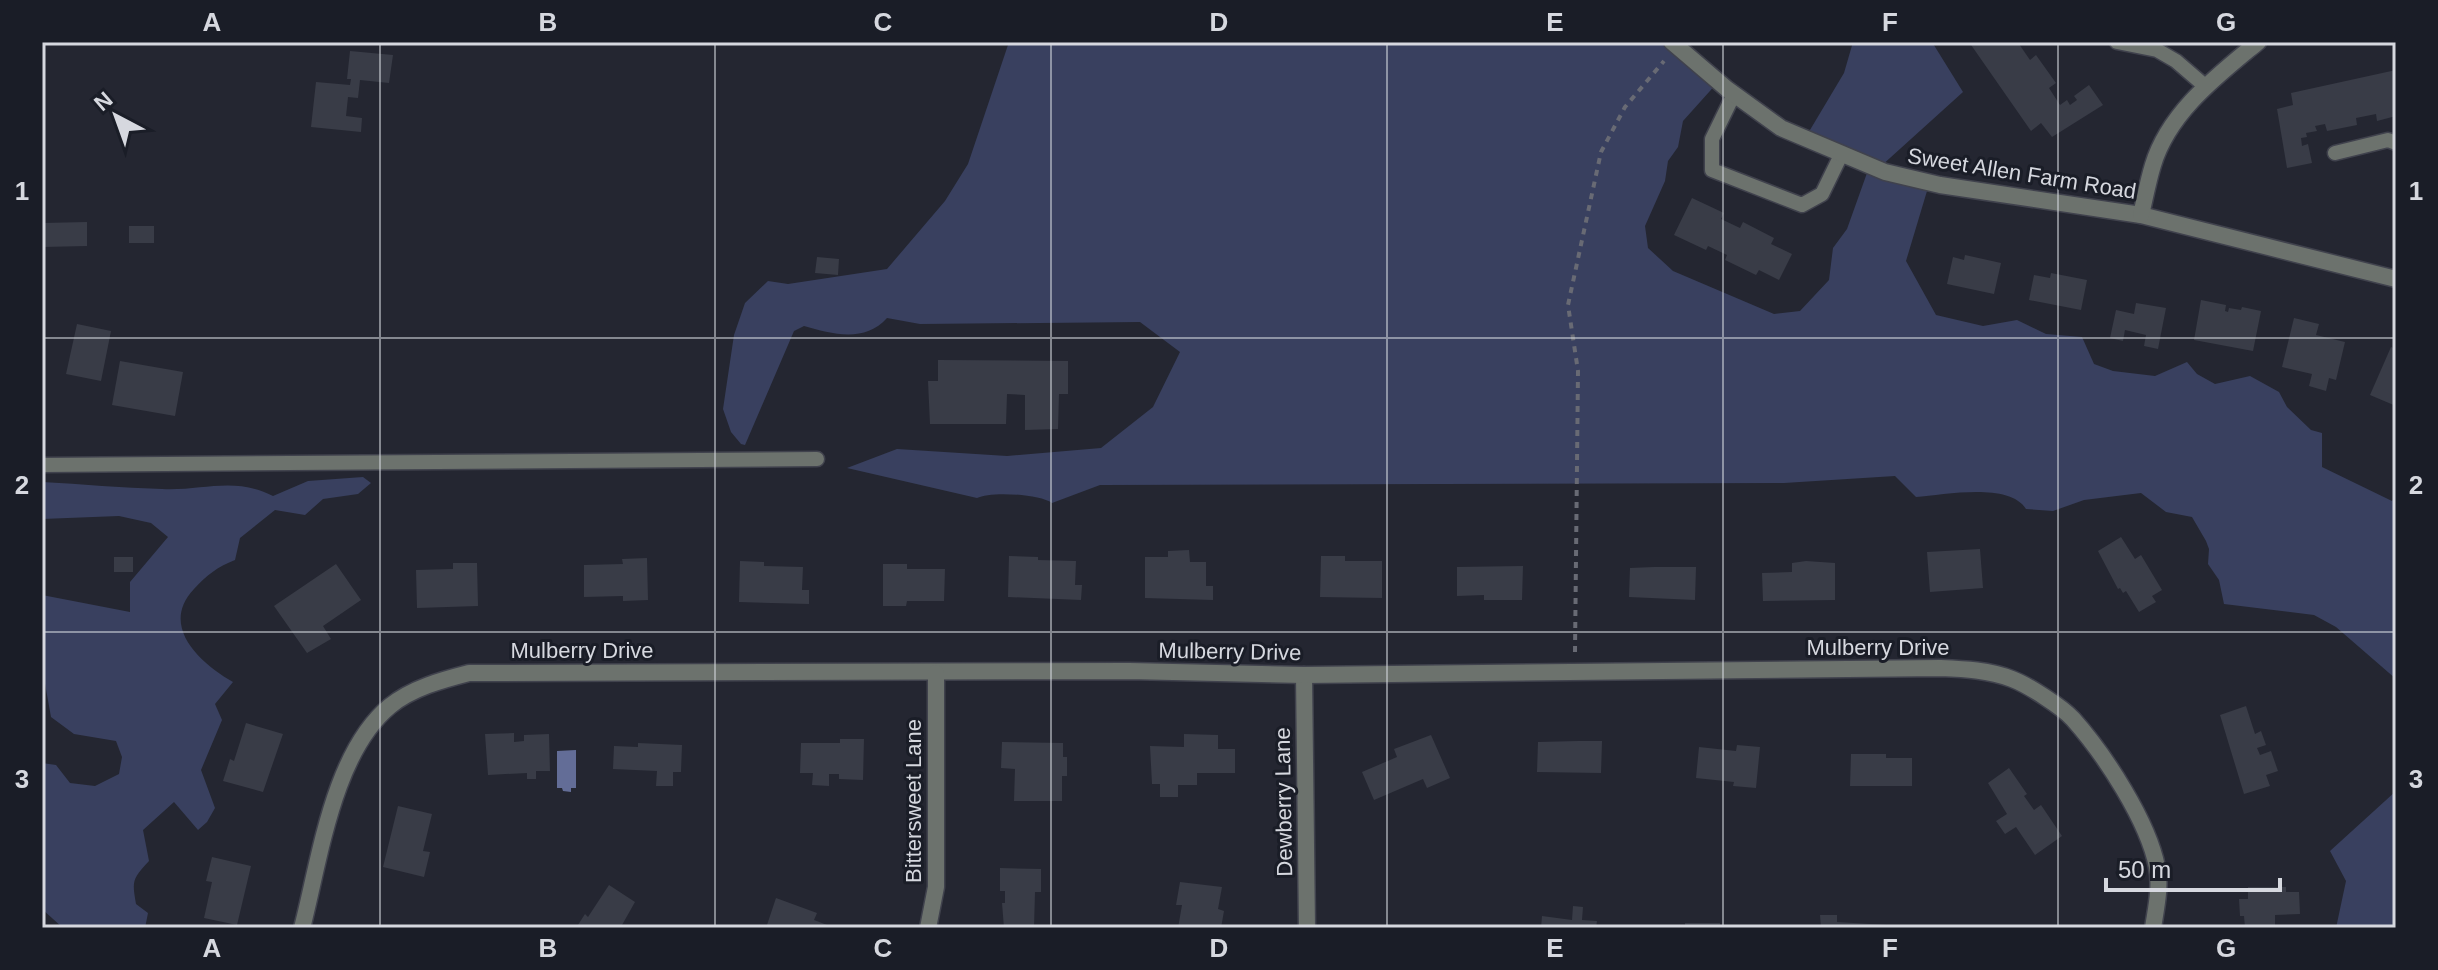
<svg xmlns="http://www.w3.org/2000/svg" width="2438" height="970" font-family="Helvetica,sans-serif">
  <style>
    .green { fill: #39405f }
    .water { fill: #636d97 }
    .building { fill: #393c47 }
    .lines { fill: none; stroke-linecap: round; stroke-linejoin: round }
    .lane-casing { stroke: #40424d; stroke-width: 17 }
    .street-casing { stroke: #40424d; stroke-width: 19 }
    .path { stroke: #686a74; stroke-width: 4; stroke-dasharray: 6 6; stroke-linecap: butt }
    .lane { stroke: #6c726d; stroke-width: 14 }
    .street { stroke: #6c726d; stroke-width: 16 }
    .grid { fill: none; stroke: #d6d8df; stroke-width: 2; stroke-opacity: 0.55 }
    .labels { text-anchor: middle; stroke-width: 6; stroke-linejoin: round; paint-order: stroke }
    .street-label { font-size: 22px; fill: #d6d8df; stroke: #1a1d27 }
    .neatline { fill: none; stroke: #d6d8df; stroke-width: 3 }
    .grid-label { font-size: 26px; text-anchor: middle; font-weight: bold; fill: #d6d8df }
  </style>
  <rect width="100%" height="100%" fill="#242631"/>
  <g class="green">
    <path d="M1009 42H1671L1718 82 1683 121 1678 147 1668 161 1665 181 1645 226 1648 248 1673 271 1774 314 1800 311 1829 280 1833 248 1847 229 1867 173 1868 164 1807 135 1844 73 1853 42H1932L1963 92 1880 167 1930 181 1906 261 1936 315 1983 326 2017 320 2046 334 2082 337 2094 364 2113 371 2155 376 2187 362 2197 374 2215 384 2250 376 2279 392 2287 407 2311 430 2322 433V467L2392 501 2396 496V679L2336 627 2314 615 2224 604 2219 580 2208 564 2209 549 2206 541 2192 517 2166 512 2141 493 2084 500 2053 511 2026 509C2009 482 1945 495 1916 497L1895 476 1784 483 1100 485 1052 503C1039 494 990 491 977 498L847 468 897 449 1007 456 1101 448 1153 407 1180 352 1140 322 920 324 887 318C865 343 832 334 804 326L794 331 745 445 741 444 731 432 723 409 734 335 745 303 768 281 788 284 887 269 945 201 968 164Z"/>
    <path d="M363 477 371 483 358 494 323 499 305 515 275 510 240 538 235 560C217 567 207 575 194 589 159 626 200 663 233 682L215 704 222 720 201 770 215 808 207 822 198 830 174 802 143 830 149 861C132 879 132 881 136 904L148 913 145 928H63L42 909V763L56 765 70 783 95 786 119 774 122 757 116 741 74 734 51 717 42 667V595L130 612V582L168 537 151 523 119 516 42 519V482C82 484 122 488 162 489 203 491 234 476 273 496L308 481Z"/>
    <path d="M2396 791V928H2336L2346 881 2330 851Z"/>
  </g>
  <path class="water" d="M576 750V788H571V792L563 791 562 788H557V751Z"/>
  <g class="building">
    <path d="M1969 42H2022L2019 44 2030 60 2036 55 2056 83 2049 88 2060 105 2067 100 2070 105 2077 100 2074 96 2089 85 2103 105 2052 137 2041 123 2031 131Z"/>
    <path d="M350 51 393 55 389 83 360 80 358 98 348 97 346 116 362 118 361 132 311 127 316 82 350 85 351 79H347Z"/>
    <path d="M2396 70V116L2377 121 2376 114 2356 118 2357 125 2327 131 2325 124 2315 126 2317 131 2306 133 2307 137 2301 138 2302 146 2308 144 2312 163 2287 168 2277 109 2293 105 2291 93Z"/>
    <path d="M1692 198 1724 213 1721 219 1740 228 1743 222 1774 238 1771 244 1792 254 1779 280 1759 270 1756 275 1725 260 1727 255 1708 246 1706 250 1674 235Z"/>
    <path d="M87 222V246L43 247V223Z"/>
    <rect x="129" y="226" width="25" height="17"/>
    <path d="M1965 255 2001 263 1994 294 1947 284 1953 257 1964 260Z"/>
    <path d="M817 257 839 259 838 275 815 273Z"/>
    <path d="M2051 273 2087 280 2081 310 2029 300 2034 275 2050 278Z"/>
    <path d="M2201 300 2226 305 2225 311 2228 312 2229 308 2241 310 2242 307 2261 311 2253 351 2194 340Z"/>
    <path d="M2136 303 2166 308 2158 349 2144 346 2146 335 2125 330 2123 341 2110 338 2116 310 2134 314Z"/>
    <path d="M2294 318 2319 324 2316 335 2345 342 2336 380 2329 378 2326 391 2309 386 2312 374 2282 367Z"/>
    <path d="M77 324 111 331 101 381 66 374Z"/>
    <path d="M2391 347 2396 349V406L2370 395Z"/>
    <path d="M938 360 1068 361V394H1059L1058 429 1025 430V395L1007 394 1006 424H930L928 381H938Z"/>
    <path d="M120 361 183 372 175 416 112 405Z"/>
    <path d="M2121 537 2135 559 2141 555 2162 590 2152 596 2156 602 2139 612 2126 591 2123 593 2120 588 2118 589 2098 551Z"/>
    <path d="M1980 549 1983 588 1930 592 1927 552Z"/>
    <path d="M1189 550 1190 562H1206V586H1213V600L1145 598V557H1168V551Z"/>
    <path d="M1009 556 1038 557V560L1076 561 1075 585H1082L1081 600 1008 597Z"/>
    <path d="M1321 556H1345V561H1382V598L1320 597Z"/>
    <rect x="114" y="557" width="19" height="15"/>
    <path d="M647 558 648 600 623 601V596L584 597V565L623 564 622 559Z"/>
    <path d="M740 561 764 562V566L803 567 802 590H809V604L739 602Z"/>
    <path d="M1806 561 1835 563V600L1763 601 1762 573 1792 572V563Z"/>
    <path d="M453 563H477L478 606 417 608 416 570 453 569Z"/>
    <path d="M336 564 361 600 323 626 331 639 307 653 274 606Z"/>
    <path d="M883 564H907V569H945L944 601H907L906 606H883Z"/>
    <path d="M1523 566 1522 600H1484V595L1457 596V567Z"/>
    <path d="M1654 567H1696L1695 600 1629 597 1630 568Z"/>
    <path d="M2246 706 2255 734 2261 731 2266 745 2257 748 2260 755 2271 751 2278 771 2266 775 2270 786 2244 794 2220 715Z"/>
    <path d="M246 723 283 734 263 792 223 781 230 759 234 761Z"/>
    <path d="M514 733V742L524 741V735L549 734 550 771H536V779H527V773L488 775 485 734Z"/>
    <path d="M1184 734 1218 735V749H1235V773H1197V785H1178V797H1160V784H1152L1150 746 1184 747Z"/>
    <path d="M1431 735 1450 778 1427 788 1423 779 1374 800 1362 772 1397 757 1394 749Z"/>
    <path d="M840 739H864L863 780 839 779V774H829V786L812 785 813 773H800L801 743H840Z"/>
    <path d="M1578 741H1602L1601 773 1537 772 1538 742Z"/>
    <path d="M1002 742 1063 743V757H1067V776H1062V801H1014L1015 769 1001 768Z"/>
    <path d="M638 743 682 745 681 772H673V786H656L657 771 613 769 614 746 638 747Z"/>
    <path d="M1737 745 1760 747 1756 788 1733 786 1734 782 1696 778 1699 747 1736 751Z"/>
    <path d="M1851 754H1886V758H1912V786H1850Z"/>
    <path d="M2009 768 2027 794 2024 796 2034 810 2041 805 2062 836 2035 855 2016 827 2005 834 1996 821 2007 814 1988 783Z"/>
    <path d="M398 806 432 814 423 851 430 852 424 877 383 867Z"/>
    <path d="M212 857 251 866 237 925 204 918 212 882 206 881Z"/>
    <path d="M1000 868 1041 869V892H1035L1034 928H1004L1002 903H1005V891H1000Z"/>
    <path d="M1180 882 1222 887 1218 909 1224 911 1221 928H1178L1182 905H1176Z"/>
    <path d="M609 885 635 902 622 925 618 928H576L585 914 588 917Z"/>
    <path d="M2248 887H2286V892H2299L2300 914 2275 915V928H2245L2244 916H2240L2239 899H2248Z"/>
    <path d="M776 898 817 913 814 920 835 928H766Z"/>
    <path d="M1573 906 1583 907 1582 920 1597 921 1596 928H1541L1542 916 1572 920Z"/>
    <path d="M1820 915H1837V922L1887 925V928H1821Z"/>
    <rect x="1685" y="923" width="35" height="5"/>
  </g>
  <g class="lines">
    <defs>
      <g id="lane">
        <path d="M2117 42 2157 50 2176 61 2205 86"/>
        <path d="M1734 94 1712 139V170L1802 205 1822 194 1841 155"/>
        <path d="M2335 153 2388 140 2396 143"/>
        <path d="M42 465 817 459"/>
      </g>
      <g id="street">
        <path d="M1672 42 1727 89 1781 128 1885 172 1940 185 2141 215 2396 279"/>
        <path d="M2141 215C2145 198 2148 181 2153 165 2169 112 2217 76 2258 42"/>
        <path d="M1304 675 1307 928"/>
        <path d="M302 928C320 859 333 753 390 706 412 688 442 680 469 673L1129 671 1304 675 1940 668C1964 669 1989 670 2012 679 2028 685 2062 707 2073 719 2105 755 2148 821 2157 867 2161 887 2156 908 2153 928"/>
        <path d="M928 928 936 887V673"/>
      </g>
    </defs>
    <use href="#lane" class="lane-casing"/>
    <use href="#street" class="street-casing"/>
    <path class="path" d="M1575 652 1578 371 1568 305 1601 152 1625 107 1664 61"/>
    <use href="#lane" class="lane"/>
    <use href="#street" class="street"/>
  </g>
  <path class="grid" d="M380 42V928M715 42V928M1051 42V928M1387 42V928M1723 42V928M2058 42V928M42 338H2396M42 632H2396"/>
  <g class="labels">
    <g class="street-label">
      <text transform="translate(2022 173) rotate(9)" y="8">Sweet Allen Farm Road</text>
      <text x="1878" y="655">Mulberry Drive</text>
      <text x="582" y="658">Mulberry Drive</text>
      <text transform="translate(1230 651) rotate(1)" y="8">Mulberry Drive</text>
      <text transform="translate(913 801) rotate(-90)" y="8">Bittersweet Lane</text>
      <text transform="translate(1283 802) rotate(-91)" y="8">Dewberry Lane</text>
    </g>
  </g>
  <rect width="2438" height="970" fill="none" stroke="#1a1d27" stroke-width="88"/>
  <g transform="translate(116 116) rotate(319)" stroke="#1a1d27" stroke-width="6" paint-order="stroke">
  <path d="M0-6L14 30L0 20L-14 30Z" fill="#d6d8df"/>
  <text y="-12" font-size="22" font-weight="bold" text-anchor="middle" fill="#d6d8df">N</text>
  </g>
  <path d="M2106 878v12h174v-12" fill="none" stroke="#d6d8df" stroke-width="4"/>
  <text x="2118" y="878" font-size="24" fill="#d6d8df" stroke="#1a1d27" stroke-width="6" paint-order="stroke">50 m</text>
  <rect x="44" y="44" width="2350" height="882" class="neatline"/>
  <g class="grid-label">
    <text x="212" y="31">A</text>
    <text x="548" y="31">B</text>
    <text x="883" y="31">C</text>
    <text x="1219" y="31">D</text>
    <text x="1555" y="31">E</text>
    <text x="1890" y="31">F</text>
    <text x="2226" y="31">G</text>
    <text x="22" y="200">1</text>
    <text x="2416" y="200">1</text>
    <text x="22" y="494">2</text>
    <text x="2416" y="494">2</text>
    <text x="22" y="788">3</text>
    <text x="2416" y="788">3</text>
    <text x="212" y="957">A</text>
    <text x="548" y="957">B</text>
    <text x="883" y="957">C</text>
    <text x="1219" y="957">D</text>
    <text x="1555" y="957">E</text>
    <text x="1890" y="957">F</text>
    <text x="2226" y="957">G</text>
  </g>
</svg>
